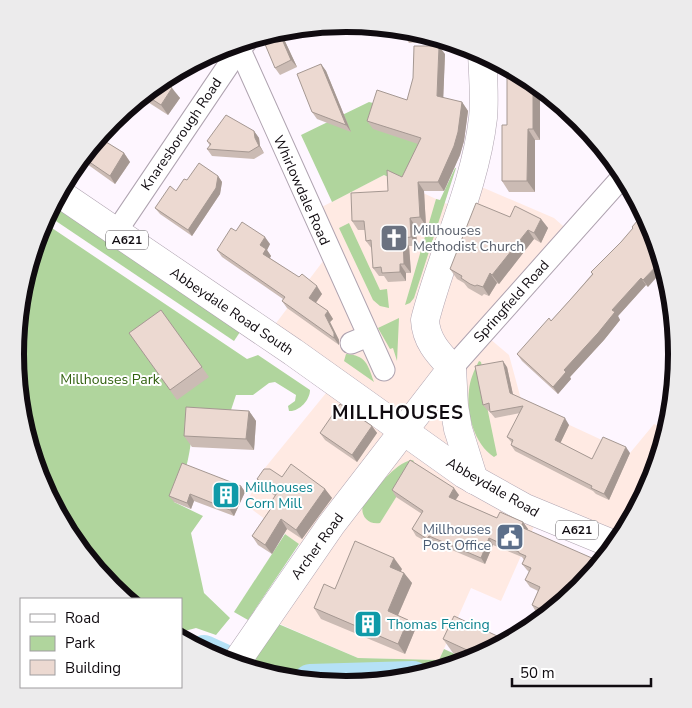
<svg xmlns="http://www.w3.org/2000/svg" width="692" height="708" font-family="'Nunito Sans',sans-serif">
  <style>
    .commercial { fill: #ffeae3 }
    .green { fill: #b0d59d }
    .lines { fill: none; stroke-linecap: round; stroke-linejoin: round }
    .river { stroke: #b5e1f6; stroke-width: 34 }
    .street-casing { stroke: #afa3b0; stroke-width: 23 }
    .secondary-casing { stroke: #afa3b0; stroke-width: 29 }
    .primary-casing { stroke: #afa3b0; stroke-width: 29 }
    .street { stroke: #fff; stroke-width: 21 }
    .secondary { stroke: #fff; stroke-width: 28 }
    .primary { stroke: #fff; stroke-width: 28 }
    .wall { fill: #cbbbb4 }
    .shaded-wall { fill: #a59892 }
    .building { fill: #ecd9d1; stroke: #a59892 }
    .labels { text-anchor: middle; stroke-width: 4; stroke-linejoin: round; paint-order: stroke }
    .shield { fill: #fff; stroke: #585458; stroke-width: 1 }
    .shield-label { font-size: 12px; font-weight: bold; fill: #100b10 }
    .street-label { font-size: 14px; fill: #100b10; stroke: #fff }
    .worship-label { font-size: 14px; fill: #5b616d; stroke: #fff; text-anchor: start }
    .park-label { font-size: 14px; fill: #326110; stroke: #fff }
    .culture-label { font-size: 14px; fill: #0d838f; stroke: #fff; text-anchor: start }
    .service-label { font-size: 14px; fill: #4e5e75; stroke: #fff; text-anchor: end }
    .district-label { font-size: 19px; font-weight: bold; letter-spacing: 1px; fill: #100b10; stroke: #fff }
    .rim { fill: none; stroke: #100b10; stroke-width: 6 }
  </style>
  <rect width="100%" height="100%" fill="#fef6ff"/>
  <path class="commercial" d="M384 175 460 210 470 182 554 218 571 233 483 333 509 355 522 403 630 453 654 424 667 429 652 481 621 538 539 515 501 601 471 588 439 660 358 658 266 618 311 553 246 505 260 474 335 382 267 335 330 252 312 212Z"/>
  <g class="green">
    <path d="M369 102 381 105 421 144 408 186 384 175 332 202 301 135Z"/>
    <path d="M455 168H456L414 298 410 303 405 305 436 199 440 200Z"/>
    <path d="M52 205 240 332 234 341 47 215Z"/>
    <path d="M43 222 247 359 258 355 310 390C310 400 299 412 289 411L288 406 295 401 296 395 275 382 269 383 253 395H236L229 416 193 418C191 453 187 470 174 502L203 516 191 533 204 593 230 618 216 635 196 628 181 632V599C171 599 131 602 124 598 110 590 99 572 88 559 21 477 0 363 30 262 34 248 37 234 43 222Z"/>
    <path d="M349 223 380 290 387 289 389 308 380 306 373 300 339 228Z"/>
    <path d="M399 318 397 361 393 348 390 349 378 328Z"/>
    <path d="M346 354C366 355 368 365 374 382L344 361Z"/>
    <path d="M479 361 481 362 483 372 480 373 497 455 494 457C474 444 466 413 469 390 470 380 474 370 479 361Z"/>
    <path d="M412 460 414 461 412 464 415 467 380 523C367 525 360 515 363 504 375 491 394 463 412 460Z"/>
    <path d="M285 534 299 544 248 620 234 612Z"/>
    <path d="M276 623 358 658 439 660 444 649 470 661 453 666 440 660 443 669C432 672 421 677 410 679 359 688 303 685 253 670L254 655Z"/>
  </g>
  <g class="lines">
    <g class="river">
      <path d="M204 652 226 662"/>
      <path d="M310 681 413 678"/>
    </g>
    <defs>
      <g id="street">
        <path d="M237 43 384 370"/>
        <path d="M116 232 240 48 247 41"/>
        <path d="M351 343 368 336"/>
        <path d="M452 368 624 175"/>
      </g>
      <path id="secondary" d="M235 664 331 525 452 368C439 354 426 341 425 320 442 253 475 188 483 118 485 97 483 75 482 53"/>
      <g id="primary">
        <path d="M59 193 293 352 464 474 525 508 615 545"/>
        <path d="M452 368 454 406 458 429 474 480"/>
      </g>
    </defs>
    <use href="#street" class="street-casing"/>
    <use href="#secondary" class="secondary-casing"/>
    <use href="#primary" class="primary-casing"/>
    <use href="#street" class="street"/>
    <use href="#secondary" class="secondary"/>
    <use href="#primary" class="primary"/>
  </g>
  <g class="wall">
    <path d="M411 29 440 38 441 40 409 43 404 36Z"/>
    <path d="M283 37 297 67 280 75 275 68Z"/>
    <path d="M445 54 443 98 462 102 468 111 464 141 460 155 444 191H424L426 226 416 227 417 246H409L411 273H406V281L388 282 384 276H379L373 268 372 249 366 241 365 230H358L352 221 388 191 402 177 418 144 373 129 367 121 407 100Z"/>
    <path d="M204 56 195 70 187 65Z"/>
    <path d="M321 64 326 71 351 132 317 119 312 112Z"/>
    <path d="M530 79 540 87V140H535V192H509L502 181 507 125Z"/>
    <path d="M161 80 180 98 168 115 140 97Z"/>
    <path d="M551 99 580 120 599 143 595 149 575 132 570 125 572 122 556 106Z"/>
    <path d="M254 131 259 138 260 146 264 153 254 159 212 156 207 149 210 146 207 141Z"/>
    <path d="M98 137 124 153 130 162 115 184 80 159Z"/>
    <path d="M218 176 222 182 220 194 192 236 160 214 155 208 176 191 187 180Z"/>
    <path d="M644 213 648 287 646 285 618 316 620 320 604 340 570 377 571 379 558 394 522 361 517 354 551 321 570 300 592 274 591 272 621 242 633 229Z"/>
    <path d="M510 217 541 219 548 228 541 243 534 239 499 284 497 283 489 296 484 294 482 296 468 288 464 283 457 279 450 269Z"/>
    <path d="M236 231 270 244 267 250 271 256 270 258 322 294 316 303 328 311 333 319 330 322 339 340V345L287 308 282 301 283 299 222 257 217 250Z"/>
    <path d="M161 310 209 377 177 400 129 333Z"/>
    <path d="M507 367 513 395 569 425 560 443 592 459 630 453 609 500 596 494 593 491 515 451 511 445 512 443 507 437 520 413 495 418 490 412V410L488 411 483 405Z"/>
    <path d="M249 411 256 421 254 450 192 447 184 436Z"/>
    <path d="M372 426 377 433 357 462 325 440 320 433Z"/>
    <path d="M282 477 325 489 332 498 302 539 287 529 272 554 258 545 252 536 273 505 271 502 275 496 264 488 257 479Z"/>
    <path d="M241 486 245 492 234 516 194 501 191 509 174 502 169 496Z"/>
    <path d="M392 490 459 495 455 500 497 518 523 522 528 529 527 530 580 588 546 616 536 612 532 605 538 591 530 587 525 580 529 572 527 570 522 564 524 560 522 557 493 545 485 564 433 542 432 545 416 536 412 529 422 514 396 497Z"/>
    <path d="M402 569 400 571 404 573 412 583 398 615 415 630 405 654 321 619 314 608 335 589Z"/>
    <path d="M443 639 508 641 470 661 453 653Z"/>
  </g>
  <g class="shaded-wall">
    <path d="M278 30 283 37 297 67 291 60Z"/>
    <path d="M439 46 445 54 443 105 437 96Z"/>
    <path d="M204 56 195 70 191 64Z"/>
    <path d="M321 64 326 71 351 132 346 125Z"/>
    <path d="M533 81 540 87V140L533 129Z"/>
    <path d="M172 88 180 98 168 115 161 105Z"/>
    <path d="M462 102 468 111 464 141 460 155 444 191 438 182Z"/>
    <path d="M528 129 535 140V192L527 181Z"/>
    <path d="M254 131 259 138 260 146 264 153 259 146 255 138Z"/>
    <path d="M594 137 599 143 595 149 590 142Z"/>
    <path d="M124 153 130 162 115 184 110 176Z"/>
    <path d="M218 176 222 182 220 194 192 236 188 230Z"/>
    <path d="M418 182 424 191 426 226 420 217Z"/>
    <path d="M410 218 416 227 417 246 411 237Z"/>
    <path d="M541 219 548 228 541 243 534 233Z"/>
    <path d="M528 230 534 239 499 284 492 275Z"/>
    <path d="M265 237 270 244 267 250 271 256 268 261 263 254 260 245Z"/>
    <path d="M403 238 409 246 411 273 404 264Z"/>
    <path d="M662 260 664 269 648 287 643 280Z"/>
    <path d="M400 264 406 273V281L400 272Z"/>
    <path d="M490 273 497 283 489 296 483 287Z"/>
    <path d="M641 278 646 285 618 316 620 320 604 340 570 377 571 379 558 394 553 387 564 370 612 310Z"/>
    <path d="M317 286 322 294 314 305 309 298Z"/>
    <path d="M328 311 333 319 330 322 339 340V345L334 338 325 315Z"/>
    <path d="M503 361 507 367 514 399 510 393Z"/>
    <path d="M249 411 256 421 254 450 246 439Z"/>
    <path d="M565 418 569 425 559 446 555 440Z"/>
    <path d="M372 426 377 433 357 462 352 455Z"/>
    <path d="M626 447 630 453 609 500 604 494Z"/>
    <path d="M241 486 245 492 234 516 230 510Z"/>
    <path d="M454 488 459 495 453 504 449 497Z"/>
    <path d="M325 489 332 498 302 539 296 530Z"/>
    <path d="M190 494 194 501 191 509 187 503Z"/>
    <path d="M281 519 287 529 272 554 265 545Z"/>
    <path d="M523 522 528 529 526 533 521 527Z"/>
    <path d="M429 536 433 542 432 545 427 539Z"/>
    <path d="M489 538 493 545 485 564 481 558Z"/>
    <path d="M394 558 402 569 398 577 390 567Z"/>
    <path d="M404 573 412 583 395 622 388 611Z"/>
    <path d="M408 620 415 630 405 654 398 644Z"/>
  </g>
  <g class="building">
    <path d="M403 29H411L425 34 404 36Z"/>
    <path d="M278 30 291 60 275 68 262 37Z"/>
    <path d="M414 46H439L437 96 462 102 458 132 454 146 438 182H418L420 217 410 218 411 237 403 238 404 264H400V272L382 273 381 267 373 268 371 240 366 241 364 221H352L351 193 388 191 387 170 402 177 421 138 367 121 377 90 407 100 413 78Z"/>
    <path d="M321 64 346 125 312 112 297 74Z"/>
    <path d="M507 67 530 79 533 81V129H528L527 181H502V125H507Z"/>
    <path d="M161 80 172 88 161 105 144 94Z"/>
    <path d="M553 98 580 120 594 137 590 142 570 125 573 121 551 99Z"/>
    <path d="M226 115 254 131 255 138 259 146 249 152 207 149 211 144 207 141Z"/>
    <path d="M98 137 124 153 110 176 82 157Z"/>
    <path d="M199 163 218 176 216 188 188 230 155 208 170 186 176 191 184 179 187 180Z"/>
    <path d="M476 203 510 217 515 206 541 219 534 233 528 230 492 275 490 273 483 287 477 285 475 286 470 284 461 278 462 276 450 269Z"/>
    <path d="M644 213 652 228 662 260 643 280 641 278 612 310 615 312 598 333 564 370 566 372 553 387 517 354 549 318 551 321 570 300 593 274 591 272 621 242 633 228 632 227Z"/>
    <path d="M242 222 265 237 260 245 266 249 263 254 299 277 302 274 317 286 309 298 328 311 325 315 334 333V338L282 301 285 297 217 250 231 228 236 231Z"/>
    <path d="M161 310 202 367 170 390 129 333Z"/>
    <path d="M503 361 510 393 565 418 555 440 592 459 603 437 626 447 604 494 591 488 592 486 511 445 513 440 507 437 523 406 490 412 489 403 483 405 475 366Z"/>
    <path d="M340 404 372 426 352 455 320 433Z"/>
    <path d="M186 407 249 411 246 439 184 436Z"/>
    <path d="M410 460 454 488 449 497 497 518 500 512 523 522 521 527 601 562 580 588 549 613 532 605 540 587 525 580 531 568 522 564 526 556 519 553V552L489 538 481 558 429 536 427 539 412 529 423 511 392 490Z"/>
    <path d="M182 463 241 486 230 510 190 494 187 503 169 496Z"/>
    <path d="M291 464 325 489 296 530 281 519 265 545 252 536 274 504 271 502 277 493 257 479 264 469H270L282 477Z"/>
    <path d="M355 541 394 558 390 567 404 573 388 611 408 620 398 644 314 608 324 584 335 589Z"/>
    <path d="M454 616 508 641 480 656 443 639Z"/>
  </g>
  <defs>
    <symbol id="church-square" viewBox="-11 -11 22 22"><rect x="-9" y="-9" width="18" height="18" rx="4" fill="#6b7280" stroke="#fff"/><path d="M-1.2-6h2.4v3.5h3.3v2.4h-3.3V6h-2.4V-.1h-3.3v-2.4h3.3Z" fill="#fff"/></symbol>
    <symbol id="building-square" viewBox="-11 -11 22 22"><rect x="-9" y="-9" width="18" height="18" rx="4" fill="#0f9aa8" stroke="#fff"/><path d="M-4-6H4V6H1V3H-1V6H-4ZM-2.5-4.3h1.7v1.8h-1.7ZM.8-4.3h1.7v1.8H.8ZM-2.5-1h1.7V.8h-1.7ZM.8-1h1.7V.8H.8Z" fill="#fff"/></symbol>
    <symbol id="civic-square" viewBox="-11 -11 22 22"><rect x="-9" y="-9" width="18" height="18" rx="4" fill="#5c6f8a" stroke="#fff"/><path d="M-.6-6.5H3V-4.5H.6V-3L4-1V1h2V6H-6V1h2V-1L-.6-3ZM-1.2 2.5V6h2.4V2.5Z" fill="#fff"/></symbol>
  </defs>
  <g fill-rule="evenodd">
    <use href="#church-square" x="378" y="222" width="32" height="32"/>
    <use href="#building-square" x="210" y="479" width="32" height="32"/>
    <use href="#civic-square" x="494" y="521" width="32" height="32"/>
    <use href="#building-square" x="352" y="608" width="32" height="32"/>
  </g>
  <g class="labels">
    <g class="shield">
      <rect x="106" y="230.5" width="42" height="19" rx="4"/>
      <rect x="556" y="520.5" width="42" height="19" rx="4"/>
    </g>
    <g class="shield-label">
      <text x="127" y="244">A621</text>
      <text x="577" y="534">A621</text>
    </g>
    <g class="street-label">
      <text transform="translate(181 134) rotate(-56)" y="5">Knaresborough Road</text>
      <text transform="translate(302 190) rotate(66)" y="5">Whirlowdale Road</text>
      <text transform="translate(511 301) rotate(-48)" y="5">Springfield Road</text>
      <text transform="translate(232 311) rotate(34)" y="5">Abbeydale Road South</text>
      <text transform="translate(493 487) rotate(30)" y="5">Abbeydale Road</text>
      <text transform="translate(317 546) rotate(-54)" y="5">Archer Road</text>
    </g>
    <g class="worship-label">
      <text x="413" y="235">Millhouses<tspan x="413" dy="16">Methodist Church</tspan></text>
    </g>
    <g class="park-label">
      <text x="110" y="384">Millhouses Park</text>
    </g>
    <g class="culture-label">
      <text x="245" y="492">Millhouses<tspan x="245" dy="16">Corn Mill</tspan></text>
      <text x="387" y="629">Thomas Fencing</text>
    </g>
    <g class="service-label">
      <text x="491" y="534">Millhouses<tspan x="491" dy="16">Post Office</tspan></text>
    </g>
    <g class="district-label">
      <text x="398" y="419">MILLHOUSES</text>
    </g>
  </g>
  <path d="M0 0H692V708H0ZM24 354a322 322 0 1 1 644 0a322 322 0 1 1-644 0Z" fill="#ecebec" fill-rule="evenodd"/>
  <path class="rim" d="M24 354a322 322 0 1 1 644 0a322 322 0 1 1-644 0Z"/>
  <rect x="20" y="598" width="162" height="90" fill="#ffffff" stroke="#9f9d9f"/>
  <rect x="30" y="614" width="25" height="8" fill="#ffffff" stroke="#9f9d9f"/>
  <text x="65" y="623" font-size="15" fill="#100b10">Road</text>
  <rect x="30" y="636" width="25" height="15" fill="#b0d59d" stroke="#9f9d9f"/>
  <text x="65" y="648" font-size="15" fill="#100b10">Park</text>
  <rect x="30" y="660" width="25" height="15" fill="#ecd9d1" stroke="#9f9d9f"/>
  <text x="65" y="673" font-size="15" fill="#100b10">Building</text>
  <path d="M512 678v8h139v-8" fill="none" stroke="#100b10" stroke-width="2.5"/>
  <text x="520" y="678" font-size="15" fill="#100b10" stroke="#ffffff" stroke-width="4" paint-order="stroke">50 m</text>
</svg>
